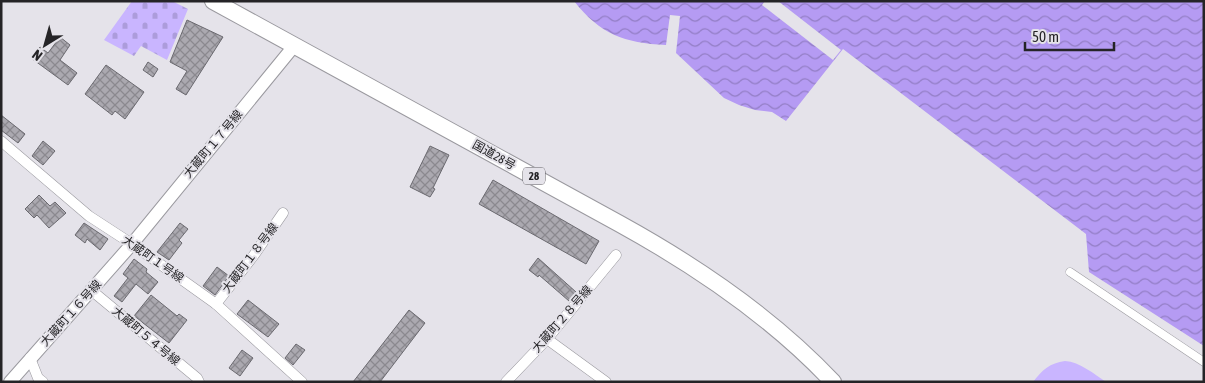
<svg xmlns="http://www.w3.org/2000/svg" width="1205" height="383" font-family="'Asap Condensed','Noto Sans JP',sans-serif">
  <style>
    .grass { fill: #c9b5ff }
    .cemetery { fill: url(#cemetery-stones) }
    .water { fill: url(#water-waves) }
    .pier { fill: #e5e3ea }
    .building { fill: url(#building-cross-hatch); stroke: #6a696f }
    .lines { fill: none; stroke-linecap: round; stroke-linejoin: round }
    .pedestrian-casing { stroke: #9a999f; stroke-width: 9 }
    .minor-casing { stroke: #9a999f; stroke-width: 11 }
    .tertiary-casing { stroke: #9a999f; stroke-width: 14 }
    .trunk-casing { stroke: #9a999f; stroke-width: 18 }
    .pedestrian { stroke: #fff; stroke-width: 8 }
    .minor { stroke: #fff; stroke-width: 10 }
    .tertiary { stroke: #fff; stroke-width: 12 }
    .trunk { stroke: #fff; stroke-width: 16 }
    .labels { text-anchor: middle; stroke-width: 4; stroke-linejoin: round; paint-order: stroke }
    .shield { fill: #e5e3ea; stroke: #5f5d62; stroke-width: 1 }
    .shield-label { font-size: 11px; font-weight: bold; fill: #252427 }
    .street-label { font-size: 12px; fill: #252427; stroke: #e5e3ea }
  </style>
  <defs>
    <pattern id="cemetery-stones" width="16" height="16" patternUnits="userSpaceOnUse" patternTransform="scale(1.25)"><rect width="16" height="16" fill="#c9b5ff"/><path d="M2 7V4a2 2 0 0 1 4 0v3zM10 15v-3a2 2 0 0 1 4 0v3z" fill="#ac9cdb"/></pattern>
    <pattern id="water-waves" width="16" height="10" patternUnits="userSpaceOnUse" patternTransform="scale(1.25)"><rect width="16" height="10" fill="#b59bf3"/><path d="M0 5q4-4 8 0t8 0" fill="none" stroke="#937ec5"/></pattern>
    <pattern id="building-cross-hatch" width="8" height="8" patternUnits="userSpaceOnUse" patternTransform="scale(1.25)"><rect width="8" height="8" fill="#aba9b0"/><path d="M0 0l8 8M0 8l8-8" fill="none" stroke="#8b898f"/></pattern>
  </defs>
  <rect width="100%" height="100%" fill="#e5e3ea"/>
  <path class="grass" d="M1065 361C1080 362 1094 374 1106 382H1033C1042 370 1050 363 1065 361Z"/>
  <path class="cemetery" d="M132 1H172L188 9 167 60 141 46 134 56 104 40Z"/>
  <path class="water" d="M574 1H1204V346L1089 272 1086 234 843 49 786 121 772 112 755 110 739 105 724 98 676 53 680 16 670 15 666 45C624 43 600 34 574 1Z"/>
  <path class="pier" d="M765 1H778L841 50 833 60 762 5Z"/>
  <g class="building">
    <path d="M187 20 223 37 186 95 176 89 187 71 170 62Z"/>
    <path d="M60 37 70 45 60 60 77 73 68 85 31 58 40 47 48 53Z"/>
    <path d="M148 62 158 69 153 77 143 70Z"/>
    <path d="M106 65 144 92 125 119 115 111 112 115 85 94Z"/>
    <path d="M1 115 25 134 18 143 1 130Z"/>
    <path d="M43 141 55 151 43 165 32 156Z"/>
    <path d="M430 146 449 155 433 188 435 189 430 197 410 187Z"/>
    <path d="M493 180 599 241 586 264 479 204Z"/>
    <path d="M39 195 50 206 55 202 66 213 49 228 37 215 34 218 25 209Z"/>
    <path d="M84 223 108 239 100 250 87 239 85 243 75 235Z"/>
    <path d="M180 223 188 229 179 240 182 243 169 260 157 252Z"/>
    <path d="M538 258 576 292 569 301 539 275 538 277 529 270Z"/>
    <path d="M134 259 147 269 146 272 158 282 148 294 136 284 122 302 114 296 128 278 123 274Z"/>
    <path d="M217 267 229 276 215 295 203 286Z"/>
    <path d="M151 295 177 316 179 314 187 320 169 343 134 316Z"/>
    <path d="M248 300 279 324 268 337 237 314Z"/>
    <path d="M409 310 425 323 380 382H353Z"/>
    <path d="M296 344 305 350 293 365 285 358Z"/>
    <path d="M242 350 253 358 240 376 229 368Z"/>
  </g>
  <g class="lines">
    <defs>
      <path id="pedestrian" d="M1070 272 1204 362"/>
      <g id="minor">
        <path d="M1 141 89 216 132 244 216 304 302 382"/>
        <path d="M91 290 197 378 199 382"/>
        <path d="M216 304 254 255 283 213"/>
        <path d="M547 339 606 382"/>
        <path d="M30 358 38 378 43 382"/>
        <path d="M506 382 547 339 616 255"/>
      </g>
      <path id="tertiary" d="M10 382 132 244 294 46"/>
      <path id="trunk" d="M213 1 620 224C698 267 772 317 833 382"/>
    </defs>
    <use href="#pedestrian" class="pedestrian-casing"/>
    <use href="#minor" class="minor-casing"/>
    <use href="#tertiary" class="tertiary-casing"/>
    <use href="#trunk" class="trunk-casing"/>
    <use href="#pedestrian" class="pedestrian"/>
    <use href="#minor" class="minor"/>
    <use href="#tertiary" class="tertiary"/>
    <use href="#trunk" class="trunk"/>
  </g>
  <g class="labels">
    <rect class="shield" x="523" y="167.5" width="22" height="17" rx="4"/>
    <g class="shield-label">
      <text x="534" y="180">28</text>
    </g>
    <g class="street-label">
      <text transform="translate(213 144) rotate(-50)" y="4">大蔵町１７号線</text>
      <text transform="translate(494 155) rotate(29)" y="4">国道28号</text>
      <text transform="translate(250 258) rotate(-53)" y="4">大蔵町１８号線</text>
      <text transform="translate(153 259) rotate(35)" y="4">大蔵町１号線</text>
      <text transform="translate(71 313) rotate(-48)" y="4">大蔵町１６号線</text>
      <text transform="translate(562 319) rotate(-49)" y="4">大蔵町２８号線</text>
      <text transform="translate(146 336) rotate(40)" y="4">大蔵町５４号線</text>
    </g>
  </g>
  <rect width="1205" height="383" fill="none" stroke="#252427" stroke-width="5"/>
  <g transform="translate(45 45) rotate(217)" stroke="#e5e3ea" stroke-width="4" paint-order="stroke">
  <path d="M0-4L9 19L0 12L-9 19Z" fill="#252427"/>
  <text y="-8" font-size="14" font-weight="bold" text-anchor="middle" fill="#252427">N</text>
  </g>
  <path d="M1025 42v8h89v-8" fill="none" stroke="#252427" stroke-width="2.5"/>
  <text x="1032" y="42" font-size="15" fill="#252427" stroke="#e5e3ea" stroke-width="4" paint-order="stroke">50 m</text>
</svg>
